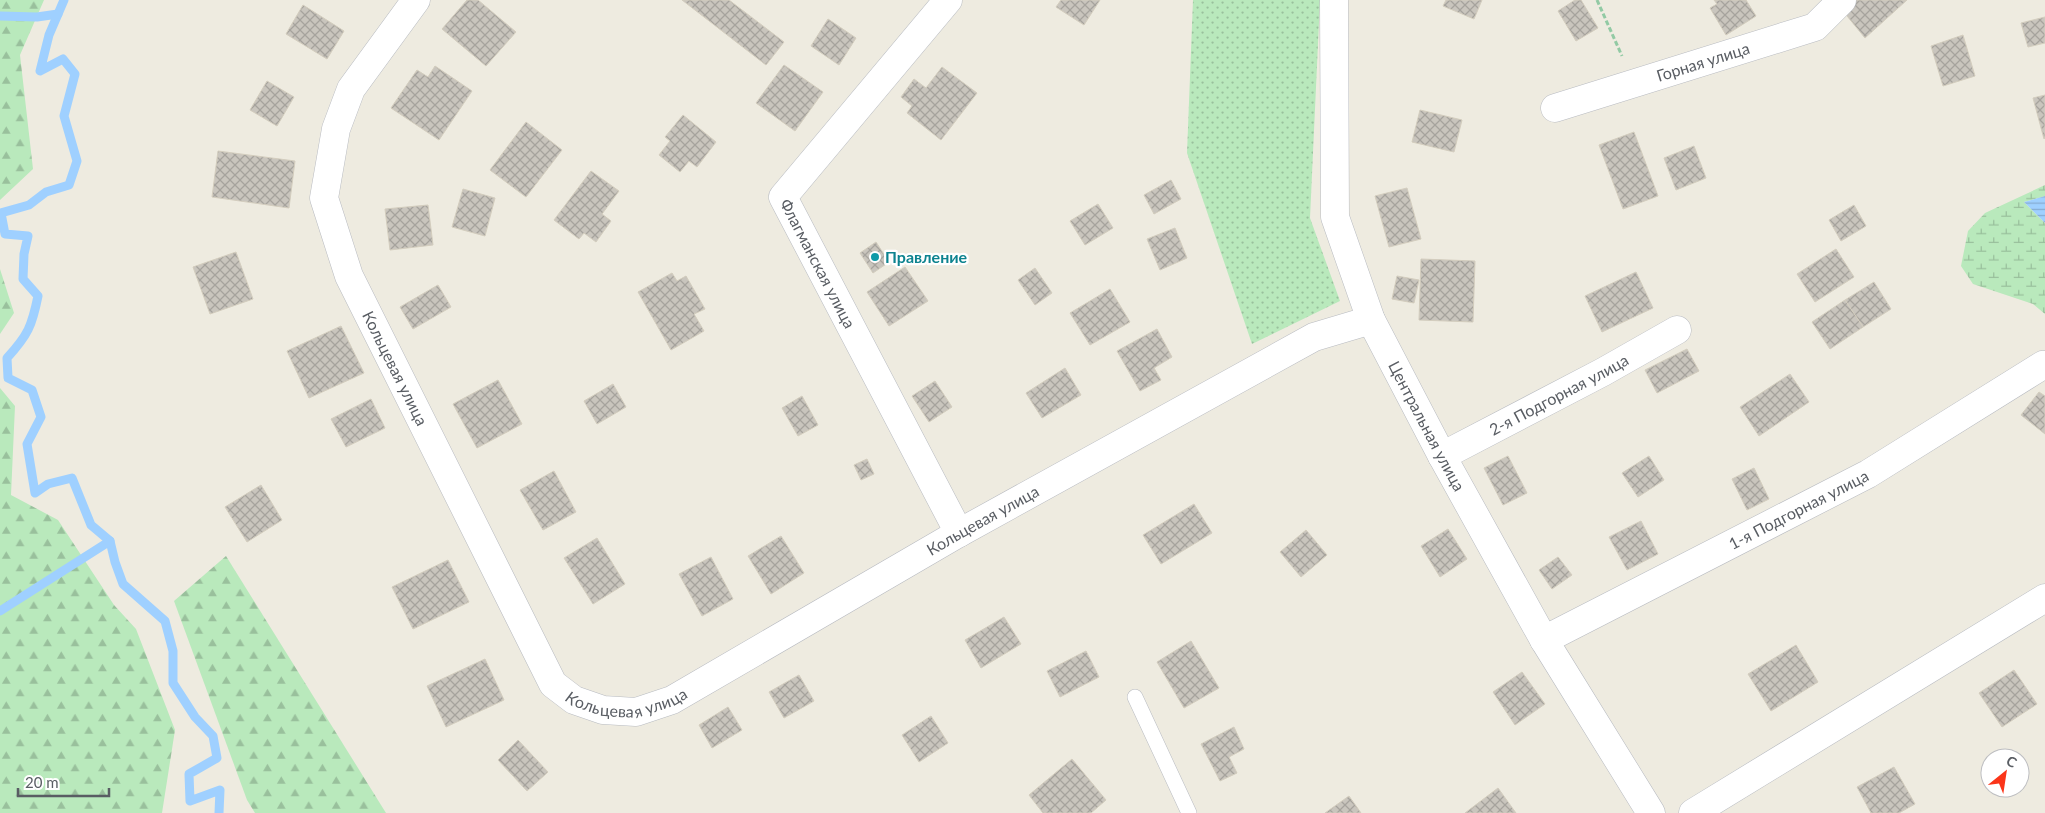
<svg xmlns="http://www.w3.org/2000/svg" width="2045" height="813" font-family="Lato,sans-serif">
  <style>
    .grass { fill: url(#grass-dots) }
    .forest { fill: url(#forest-firs) }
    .wetland { fill: url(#wetland-marsh) }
    .water { fill: url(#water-rules) }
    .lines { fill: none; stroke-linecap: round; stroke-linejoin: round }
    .stream { stroke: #9fd0ff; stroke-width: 9 }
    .building { fill: url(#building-cross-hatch); stroke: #d3cdbe }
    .service-casing { stroke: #b8bbc1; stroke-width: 16 }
    .minor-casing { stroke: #b8bbc1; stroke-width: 29 }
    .path { stroke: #92caa4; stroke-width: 3; stroke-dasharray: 5 2.5; stroke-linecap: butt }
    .service { stroke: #fff; stroke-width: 15 }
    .minor { stroke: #fff; stroke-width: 28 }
    .culture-dot { fill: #0f9aa8; stroke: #fff; stroke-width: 2 }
    .labels { text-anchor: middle; stroke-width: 4.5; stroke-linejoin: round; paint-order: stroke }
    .street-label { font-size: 16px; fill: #595d63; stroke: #fff }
    .culture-label { font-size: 16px; font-weight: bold; fill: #0d838f; stroke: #fff; text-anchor: start }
  </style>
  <defs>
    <pattern id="grass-dots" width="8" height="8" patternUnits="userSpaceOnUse" patternTransform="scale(1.25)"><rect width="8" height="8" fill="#b9e9bc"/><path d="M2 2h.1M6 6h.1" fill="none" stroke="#99c09c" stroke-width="1.8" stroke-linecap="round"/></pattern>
    <pattern id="forest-firs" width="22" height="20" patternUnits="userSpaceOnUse" patternTransform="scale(1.25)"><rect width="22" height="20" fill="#b9e9bc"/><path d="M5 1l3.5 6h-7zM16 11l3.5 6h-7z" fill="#99c09c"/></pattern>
    <pattern id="wetland-marsh" width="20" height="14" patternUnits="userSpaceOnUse" patternTransform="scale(1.25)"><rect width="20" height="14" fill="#b9e9bc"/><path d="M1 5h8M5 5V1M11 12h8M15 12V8" fill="none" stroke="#99c09c"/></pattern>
    <pattern id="water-rules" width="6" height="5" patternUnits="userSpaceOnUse" patternTransform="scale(1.25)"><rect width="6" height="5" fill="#9fd0ff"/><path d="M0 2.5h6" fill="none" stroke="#85acd2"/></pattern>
    <pattern id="building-cross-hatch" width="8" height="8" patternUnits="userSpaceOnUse" patternTransform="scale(1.25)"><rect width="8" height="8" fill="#c9c5bd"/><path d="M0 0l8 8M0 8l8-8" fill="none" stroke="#a6a39d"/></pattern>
  </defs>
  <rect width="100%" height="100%" fill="#eeebe0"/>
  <path class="grass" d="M1193 0H1320L1310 218 1340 301 1252 344 1187 153Z"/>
  <g class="forest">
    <path d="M0 0H44L20 55 33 169 0 200Z"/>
    <path d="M0 269 14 313 0 334Z"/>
    <path d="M0 388 15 406 11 495 58 520 114 605 136 629 175 730 162 813H0Z"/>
    <path d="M226 556 386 813H255L247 800 174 601Z"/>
  </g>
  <path class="wetland" d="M2045 185V196L2024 202 2045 223V314L2033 304 1973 284 1961 266 1968 231 1985 213Z"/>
  <path class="water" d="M2045 196V223L2024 202Z"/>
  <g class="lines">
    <g class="stream">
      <path d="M64 0 49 35 40 71 63 59 75 74 64 116 77 161 69 185 46 192 29 205 1 213 5 234 28 236 24 254 23 279 38 296C32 326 28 335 7 358L8 378 32 390 41 417 27 444 35 493 48 484 72 478 91 525 110 541 115 562 123 584 165 621 173 651V683L195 717 213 736 217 758 189 774 190 801 220 790 219 813"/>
      <path d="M0 16 37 17 58 14"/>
      <path d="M0 611 110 541"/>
    </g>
  </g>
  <g class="building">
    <path d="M467 0H478L516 32 486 66 442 29Z"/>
    <path d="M682 0H729L784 42 766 65Z"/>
    <path d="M1061 0H1100L1084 25 1056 7Z"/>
    <path d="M1446 0H1482L1474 19 1443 6Z"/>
    <path d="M1575 0H1581L1598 28 1576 41 1558 11Z"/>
    <path d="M1714 0H1746L1756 16 1726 35 1710 8 1717 4Z"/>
    <path d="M1857 0H1907L1865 38 1843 11Z"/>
    <path d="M303 5 344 31 327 59 286 34Z"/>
    <path d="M2045 17V43L2028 47 2021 23Z"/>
    <path d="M828 19 856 38 839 65 811 46Z"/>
    <path d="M1963 35 1975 76 1943 86 1931 46Z"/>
    <path d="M784 65 823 92 795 131 756 103Z"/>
    <path d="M435 66 472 91 439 140 391 108 417 70 428 77Z"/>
    <path d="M942 67 977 93 941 140 907 113 912 106 901 97 914 79 926 88Z"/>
    <path d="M267 81 294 97 277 126 250 110Z"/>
    <path d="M2045 95V138L2044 139 2033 98Z"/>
    <path d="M1420 110 1462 120 1454 152 1412 142Z"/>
    <path d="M683 115 716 142 697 167 689 161 680 172 659 155 670 141 665 137Z"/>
    <path d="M526 122 562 150 526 197 490 170Z"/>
    <path d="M1634 132 1658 196 1623 209 1599 145Z"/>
    <path d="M1694 146 1706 178 1676 190 1664 158Z"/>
    <path d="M218 151 295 161 289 208 212 197Z"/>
    <path d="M591 171 619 191 602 214 611 221 596 242 584 233 579 239 554 220Z"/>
    <path d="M1171 180 1181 199 1154 214 1144 195Z"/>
    <path d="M1407 188 1421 239 1389 247 1375 196Z"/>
    <path d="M463 189 495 198 485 236 452 227Z"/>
    <path d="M1098 204 1113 228 1085 245 1070 221Z"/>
    <path d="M428 205 433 245 390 250 385 209Z"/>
    <path d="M1854 205 1866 226 1841 241 1829 220Z"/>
    <path d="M1175 228 1187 258 1160 270 1147 239Z"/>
    <path d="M876 242 889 262 873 273 860 253Z"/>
    <path d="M1836 249 1854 277 1815 302 1797 274Z"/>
    <path d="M236 252 253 299 210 314 193 267Z"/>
    <path d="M1421 259 1475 261 1473 322 1419 320Z"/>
    <path d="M905 267 928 301 889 326 867 292Z"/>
    <path d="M1035 268 1052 293 1035 305 1018 280Z"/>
    <path d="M1636 272 1653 308 1602 332 1585 296Z"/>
    <path d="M672 273 677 281 686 276 705 309 694 314 704 331 671 350 638 292Z"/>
    <path d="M1397 276 1419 280 1414 303 1392 299Z"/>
    <path d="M1874 282 1891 309 1863 327 1845 300Z"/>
    <path d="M438 285 451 307 413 329 400 307Z"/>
    <path d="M1110 289 1130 322 1090 345 1070 313Z"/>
    <path d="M1845 300 1863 327 1830 349 1812 322Z"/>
    <path d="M341 326 364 373 309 398 287 351Z"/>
    <path d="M1157 329 1172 357 1154 368 1161 380 1140 391 1117 351Z"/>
    <path d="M1687 349 1699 371 1657 393 1645 370Z"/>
    <path d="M1065 368 1081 395 1042 418 1026 393Z"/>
    <path d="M1790 374 1809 402 1759 436 1740 407Z"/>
    <path d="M498 380 522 424 477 448 453 404Z"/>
    <path d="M935 381 952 407 929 422 912 396Z"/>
    <path d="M613 384 626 407 597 424 584 401Z"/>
    <path d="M2039 392 2045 396V434L2021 415Z"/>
    <path d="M802 396 818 425 798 436 782 408Z"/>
    <path d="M371 399 385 428 346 447 331 419Z"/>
    <path d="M1508 456 1527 493 1503 505 1484 468Z"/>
    <path d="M1649 456 1664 480 1638 497 1622 473Z"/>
    <path d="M867 459 874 474 861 480 854 465Z"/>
    <path d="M1754 468 1769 499 1747 510 1732 479Z"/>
    <path d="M554 471 576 512 543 530 520 490Z"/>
    <path d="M261 485 282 520 247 542 225 507Z"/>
    <path d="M1194 504 1212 533 1161 564 1143 535Z"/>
    <path d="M1641 521 1658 554 1627 570 1609 537Z"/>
    <path d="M1448 529 1467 559 1440 577 1421 546Z"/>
    <path d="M1306 530 1327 555 1301 577 1280 552Z"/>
    <path d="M781 536 804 573 771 594 748 556Z"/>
    <path d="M597 538 625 584 593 604 564 558Z"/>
    <path d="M711 557 733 599 702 616 679 574Z"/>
    <path d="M1558 557 1572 575 1552 589 1539 570Z"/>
    <path d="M448 560 469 602 413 629 392 587Z"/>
    <path d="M1004 617 1021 644 981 668 965 640Z"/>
    <path d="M1191 641 1219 688 1184 708 1157 662Z"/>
    <path d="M1796 645 1818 682 1771 711 1748 674Z"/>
    <path d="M1086 651 1099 677 1060 697 1047 671Z"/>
    <path d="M485 659 504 700 446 727 427 686Z"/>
    <path d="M2014 670 2037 704 2002 727 1979 693Z"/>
    <path d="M1522 672 1545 704 1515 725 1493 692Z"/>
    <path d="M799 675 814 701 784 718 769 692Z"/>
    <path d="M728 707 742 730 712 748 699 725Z"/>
    <path d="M931 716 948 743 919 762 902 735Z"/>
    <path d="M1234 727 1244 749 1229 757 1237 773 1220 781 1201 744Z"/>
    <path d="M518 740 548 772 527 791 498 760Z"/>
    <path d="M1072 759 1106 800 1091 813H1043L1029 795Z"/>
    <path d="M1894 767 1915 804 1899 813H1871L1857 787Z"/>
    <path d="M1498 788 1516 813H1465Z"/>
    <path d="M1349 796 1361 813H1325Z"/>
  </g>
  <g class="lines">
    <defs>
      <path id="service" d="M1135 697 1189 813"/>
      <g id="minor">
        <path id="s1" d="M416 0 351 89 336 129 324 198 349 276 553 684 574 700 603 710 636 712 672 700 959 533 1314 337 1371 320"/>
        <path id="s2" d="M948 0 783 197 959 533"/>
        <path id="s3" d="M1334 0 1335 217 1371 320 1442 456 1544 640 1651 813"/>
        <path id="s4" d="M1555 108 1815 27 1842 0"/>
        <path id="s5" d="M1442 456 1603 372 1677 330"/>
        <path id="s6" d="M1544 640 1868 474 2043 365 2045 366"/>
        <path d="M1693 813 2045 598"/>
      </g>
    </defs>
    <use href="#service" class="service-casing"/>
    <use href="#minor" class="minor-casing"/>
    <path class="path" d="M1597 0 1622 56"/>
    <use href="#service" class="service"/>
    <use href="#minor" class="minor"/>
  </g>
  <circle class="culture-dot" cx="875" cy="257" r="5"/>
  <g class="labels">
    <g class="street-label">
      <text dy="6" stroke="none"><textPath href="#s4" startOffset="155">Горная улица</textPath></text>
      <text dy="6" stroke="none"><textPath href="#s2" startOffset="332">Флагманская улица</textPath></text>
      <text dy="6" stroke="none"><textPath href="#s1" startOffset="408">Кольцевая улица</textPath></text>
      <text dy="6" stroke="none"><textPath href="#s5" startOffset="132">2-я Подгорная улица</textPath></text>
      <text dy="6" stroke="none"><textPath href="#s3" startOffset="446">Центральная улица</textPath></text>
      <text dy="6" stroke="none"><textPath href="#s6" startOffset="286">1-я Подгорная улица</textPath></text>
      <text dy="6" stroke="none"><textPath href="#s1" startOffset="1248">Кольцевая улица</textPath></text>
      <text dy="6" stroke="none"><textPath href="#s1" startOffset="842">Кольцевая улица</textPath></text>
    </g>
    <g class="culture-label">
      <text x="885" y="263">Правление</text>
    </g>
  </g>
  <g transform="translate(2005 773) rotate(30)"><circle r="24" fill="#ffffff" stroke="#bdbec1"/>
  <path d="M0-4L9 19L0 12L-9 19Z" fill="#fb3519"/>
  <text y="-8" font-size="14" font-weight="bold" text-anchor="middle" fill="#595d63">С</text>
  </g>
  <path d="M18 788v8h91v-8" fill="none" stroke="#595d63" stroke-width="2.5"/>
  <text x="25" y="788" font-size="15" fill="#595d63" stroke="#ffffff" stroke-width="4" paint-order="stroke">20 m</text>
</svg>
